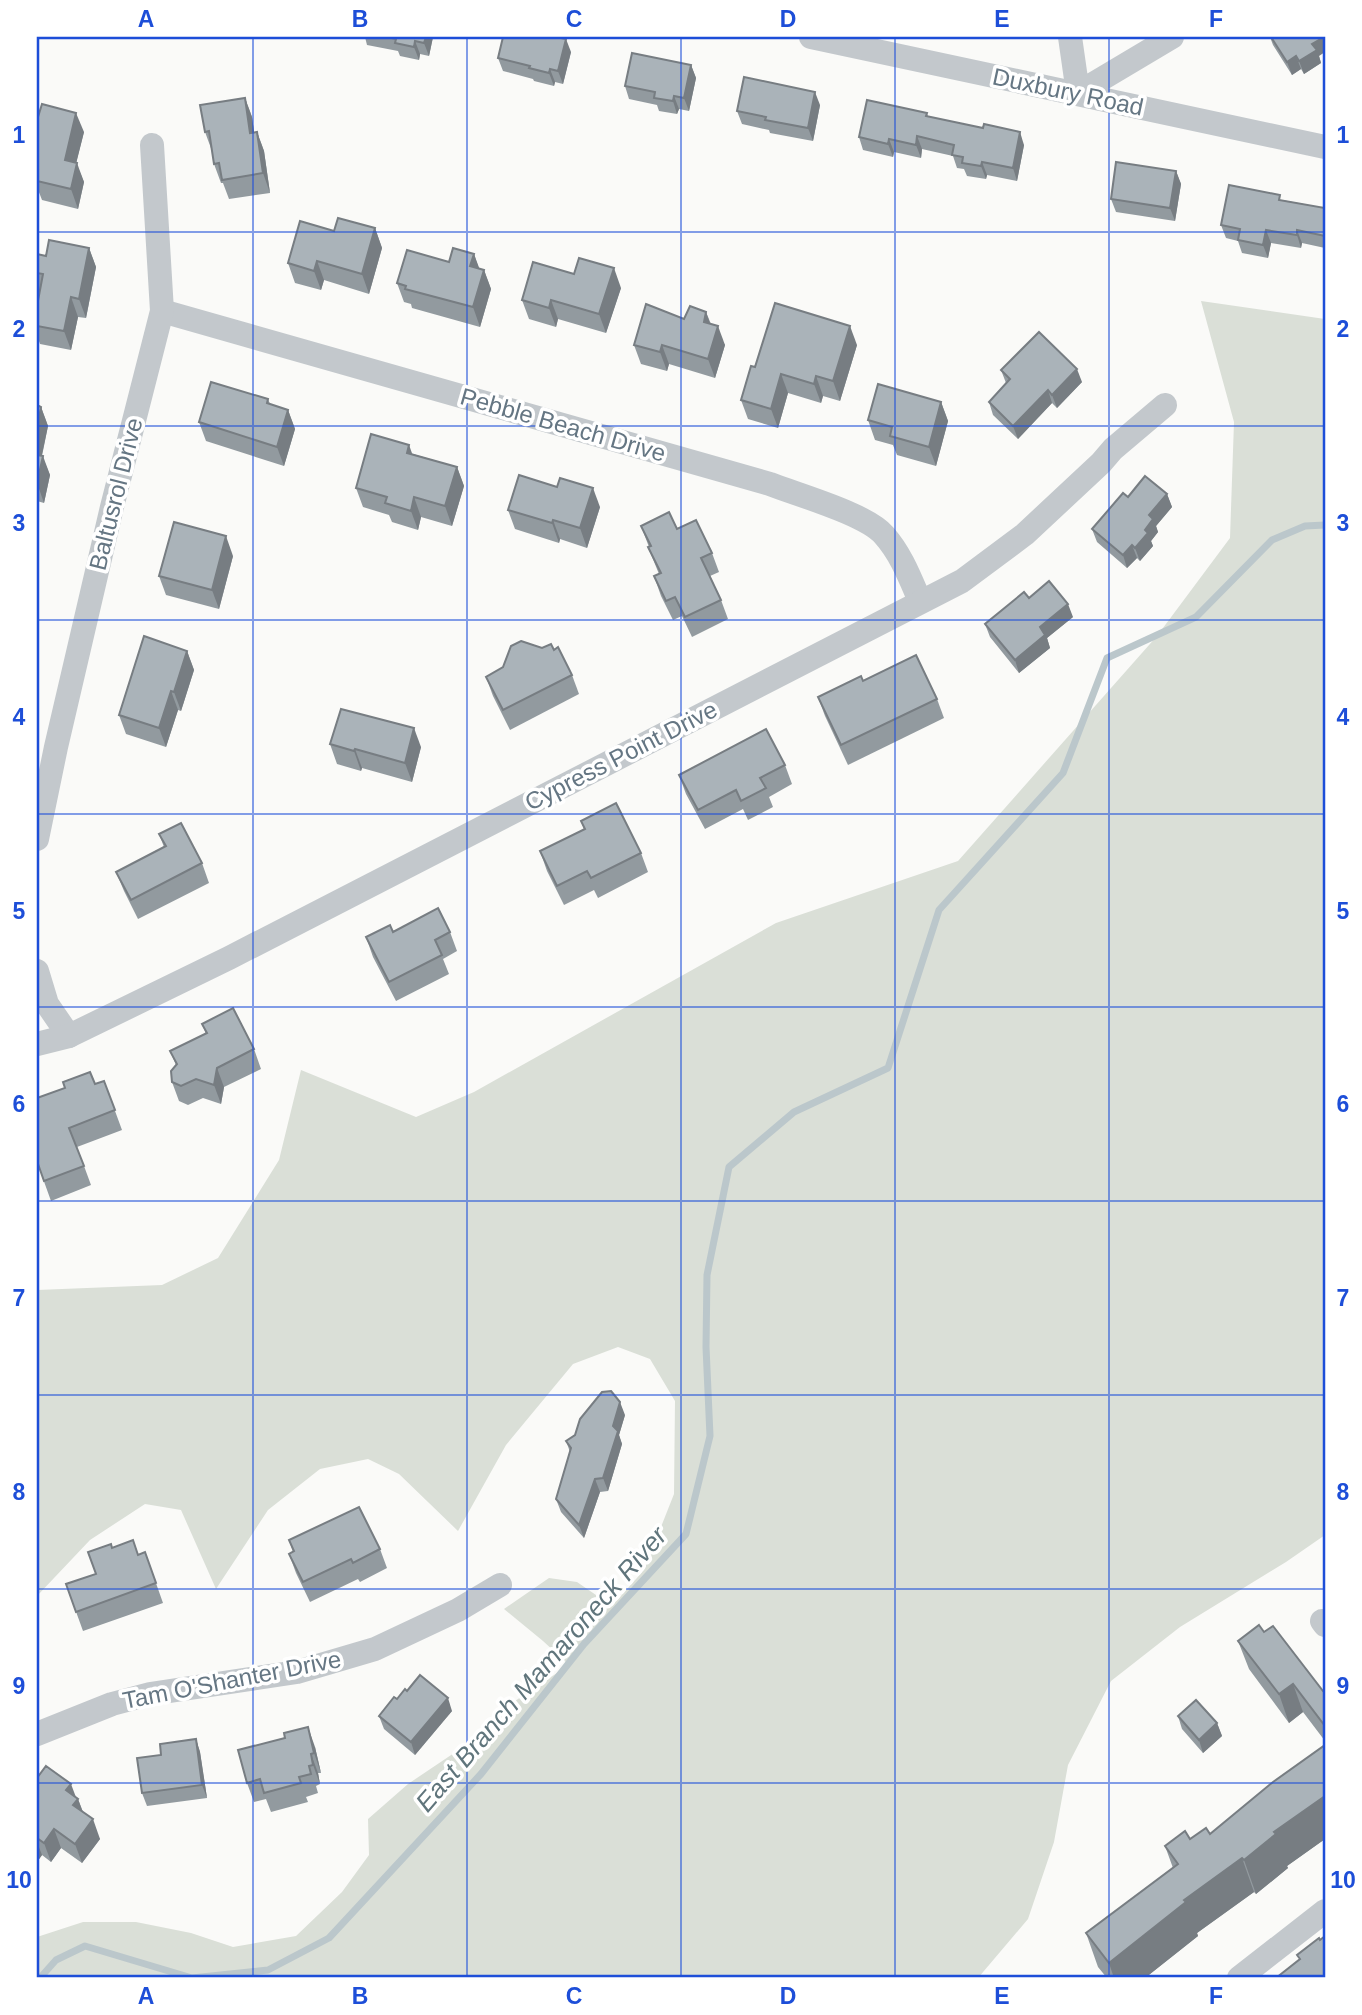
<svg xmlns="http://www.w3.org/2000/svg" width="1362" height="2015" font-family="Helvetica,sans-serif">
  <style>
    .green { fill: #dadfd7 }
    .lines { fill: none; stroke-linecap: round; stroke-linejoin: round }
    .stream { stroke: #bbc7cb; stroke-width: 7 }
    .street { stroke: #c3c8cc; stroke-width: 24 }
    .wall { fill: #929a9f }
    .shaded-wall { fill: #777d82 }
    .building { fill: #aab3b9; stroke: #777d82; stroke-width: 2 }
    .grid { fill: none; stroke: #1d4ed8; stroke-width: 2; stroke-opacity: 0.55 }
    .labels { text-anchor: middle; stroke-width: 7; stroke-linejoin: round; paint-order: stroke }
    .street-label { font-size: 24px; fill: #657683; stroke: #fff }
    .water-label { font-size: 26px; font-style: italic; fill: #60757c; stroke: #fff }
    .neatline { fill: none; stroke: #1d4ed8; stroke-width: 2.5 }
    .grid-label { font-size: 23px; text-anchor: middle; font-weight: bold; fill: #1d4ed8 }
  </style>
  <rect width="100%" height="100%" fill="#fafaf8"/>
  <path class="green" d="M1201 301 1325 319V1535L1286 1562 1180 1627 1111 1681 1068 1765 1054 1842 1028 1919 978 1978H37V1937L83 1922H136L191 1933 233 1947 296 1936 342 1892 369 1855 368 1819 408 1784 460 1749 512 1703 569 1665 543 1641 504 1609 549 1578 577 1582 612 1606 644 1570 674 1494 675 1401 650 1359 618 1347 573 1364 506 1445 458 1531 399 1474 368 1459 320 1469 268 1510 216 1589 181 1510 145 1504 90 1540 37 1596V1290L162 1285 218 1258 279 1160 301 1070 416 1117 474 1092 776 923 958 861 1157 636 1230 538 1234 422Z"/>
  <g class="lines">
    <path class="stream" d="M40 1978 56 1960 85 1946 192 1978 268 1970 329 1938 481 1774 584 1644 686 1534 710 1436 706 1347 707 1275 729 1167 794 1112 888 1068 939 910 1063 773 1107 658 1196 617 1272 540 1305 526 1325 525"/>
    <g class="street">
      <path d="M811 37 1325 147"/>
      <path d="M1070 37 1078 93 1172 37"/>
      <path d="M162 311 770 484C798 495 866 514 884 535 901 554 910 578 920 601"/>
      <path d="M37 839 56 747 112 507 162 311 152 145"/>
      <path d="M37 971 47 1004 69 1036"/>
      <path d="M37 1044 69 1036 229 958 962 581 1025 534 1101 463 1113 449 1165 405"/>
      <path d="M1322 1621 1325 1625"/>
      <path d="M37 1734 112 1704 150 1694 297 1672 375 1649 458 1610 500 1585"/>
      <path d="M1239 1978 1325 1911"/>
    </g>
  </g>
  <g class="wall">
    <path d="M365 37H433L429 56 420 54 419 60 400 56 398 51 367 45Z"/>
    <path d="M1270 37H1325L1319 56 1321 63 1304 74 1301 69 1292 75 1273 45Z"/>
    <path d="M571 52 563 84 555 82 554 86 534 81 533 79 503 71 498 58Z"/>
    <path d="M691 65 696 78 689 111 679 109 677 114 659 111 657 105 629 99 625 86Z"/>
    <path d="M245 98 252 117 254 132H257L264 151 270 193 229 199 223 183H221L214 164 212 151 205 132Z"/>
    <path d="M820 105 813 141 770 133 769 130 742 124 737 111Z"/>
    <path d="M927 113 928 117 1024 145 1017 181 987 175 986 179 967 176 964 169 957 168 953 156 922 149 921 158 894 152 893 157 863 150 859 137Z"/>
    <path d="M37 117 84 132 76 163 84 182 78 209 42 200 37 187Z"/>
    <path d="M1176 171 1181 184 1175 221 1116 212 1111 199Z"/>
    <path d="M1282 200 1325 208V248L1302 243 1301 248 1271 243 1268 258 1242 253 1238 241 1226 238 1221 225Z"/>
    <path d="M375 228 382 248 369 294 324 280 321 290 295 283 288 263 334 231Z"/>
    <path d="M89 248 96 267 86 318 78 317 71 350 40 344 37 335V306L40 291H37V273L46 256Z"/>
    <path d="M474 254 479 269 484 270 491 289 480 327 412 308 411 304 404 302 397 283 449 262Z"/>
    <path d="M621 288 606 333 558 319 556 327 529 319 522 300Z"/>
    <path d="M706 312 711 324 725 345 715 378 669 364 667 371 641 364 634 345 684 319Z"/>
    <path d="M857 345 840 401 823 396 821 403 788 393 778 428 748 419 741 400 755 367Z"/>
    <path d="M1001 370 1082 382 1057 408 1052 403 1018 439 993 415 989 402 1006 383Z"/>
    <path d="M268 399 270 404 288 410 295 429 284 466 206 441 199 422Z"/>
    <path d="M941 402 948 421 936 466 897 455 893 445 875 440 868 420Z"/>
    <path d="M37 405 41 407 48 426 42 456 50 475 44 503 37 501Z"/>
    <path d="M413 454 457 467 464 486 452 526 421 517 418 530 392 522 389 515 363 507 356 488Z"/>
    <path d="M1167 494 1172 507 1156 526 1158 532 1151 541 1153 546 1140 561 1137 558 1127 568 1097 542 1092 529 1128 497Z"/>
    <path d="M600 507 587 548 560 539 559 543 515 529 508 510Z"/>
    <path d="M641 526 677 529 712 553 719 572 710 576 721 600 728 619 692 637 682 616 673 620 661 596 654 576 659 574 648 547H649Z"/>
    <path d="M233 556 219 609 166 595 159 576Z"/>
    <path d="M1029 598 1073 617 1047 638 1050 648 1019 673 990 637 985 624Z"/>
    <path d="M542 648 554 650 572 675 579 694 510 730 493 696 486 677Z"/>
    <path d="M187 651 194 670 181 711 178 710 166 747 126 734 119 715Z"/>
    <path d="M863 681 937 699 944 718 848 765 825 716 818 697Z"/>
    <path d="M330 744 421 747 412 782 362 768 361 771 337 764Z"/>
    <path d="M785 765 792 784 769 797 773 807 748 820 743 809 705 829 686 794 679 775Z"/>
    <path d="M581 821 641 853 648 872 598 898 594 890 564 905 547 871 540 851 584 829Z"/>
    <path d="M159 834 202 863 209 883 138 919 124 891 116 872 164 847Z"/>
    <path d="M393 932H450L457 951 443 959 449 974 396 1001 373 957 366 937Z"/>
    <path d="M202 1024 254 1049 261 1069 224 1087 221 1104 203 1098 188 1105 179 1101 172 1082 176 1065 170 1051 206 1034Z"/>
    <path d="M104 1081 122 1130 77 1147 91 1185 51 1201 37 1162 95 1084Z"/>
    <path d="M625 1415 619 1435 622 1444 608 1491 600 1492 584 1538 561 1512 556 1499 570 1452 566 1441Z"/>
    <path d="M289 1540 380 1549 387 1568 360 1582 358 1579 310 1602 296 1573 289 1554 293 1552Z"/>
    <path d="M112 1548 138 1555 145 1552 163 1603 83 1631 66 1584 96 1574Z"/>
    <path d="M1264 1632 1323 1691 1325 1690V1741L1303 1712 1289 1723 1249 1669 1238 1641Z"/>
    <path d="M397 1699 452 1711 415 1755 384 1729 379 1716Z"/>
    <path d="M1178 1716 1217 1723 1222 1736 1203 1753 1182 1729Z"/>
    <path d="M196 1739 200 1752 207 1798 147 1806 142 1793 161 1755Z"/>
    <path d="M1325 1745V1839L1287 1866 1288 1868 1256 1894 1254 1892 1197 1933 1198 1936 1145 1978H1107L1098 1967 1086 1933 1173 1868 1165 1846 1210 1834Z"/>
    <path d="M315 1747 321 1773H318L320 1784 316 1786 318 1793 306 1797 308 1802 271 1812 266 1799 254 1802 247 1783Z"/>
    <path d="M37 1778 78 1799 83 1812 100 1839 82 1863 61 1848 51 1862 42 1855 37 1862Z"/>
  </g>
  <g class="shaded-wall">
    <path d="M426 37H433L429 56 424 43Z"/>
    <path d="M1324 37H1325V52L1319 56 1321 63 1304 74 1299 61 1312 44Z"/>
    <path d="M566 39 571 52 563 84 558 71Z"/>
    <path d="M415 41 420 54 419 60 414 47Z"/>
    <path d="M1296 56 1301 69 1292 75 1287 62Z"/>
    <path d="M691 65 696 78 689 111 684 98Z"/>
    <path d="M550 69 555 82 554 86 549 73Z"/>
    <path d="M815 92 820 105 813 141 808 128Z"/>
    <path d="M674 96 679 109 677 114 673 101Z"/>
    <path d="M245 98 252 117 257 152 250 133Z"/>
    <path d="M76 113 84 132 72 180 65 160Z"/>
    <path d="M257 132 264 151 270 193 263 173Z"/>
    <path d="M1020 132 1024 145 1017 181 1013 168Z"/>
    <path d="M917 136 922 149 921 158 916 145Z"/>
    <path d="M889 139 894 152 893 157 888 144Z"/>
    <path d="M982 162 987 175 986 179 981 166Z"/>
    <path d="M77 163 84 182 78 209 71 189Z"/>
    <path d="M1176 171 1181 184 1175 221 1170 208Z"/>
    <path d="M375 228 382 248 369 294 362 274Z"/>
    <path d="M1266 230 1271 243 1268 258 1263 245Z"/>
    <path d="M1297 230 1302 243 1301 248 1297 235Z"/>
    <path d="M89 248 96 267 86 318 79 299Z"/>
    <path d="M474 254 481 273 470 266Z"/>
    <path d="M317 261 324 280 321 290 314 271Z"/>
    <path d="M614 268 621 288 606 333 599 314Z"/>
    <path d="M484 270 491 289 480 327 473 307Z"/>
    <path d="M71 297 78 317 71 350 64 331Z"/>
    <path d="M551 300 558 319 556 327 549 308Z"/>
    <path d="M706 312 713 332 704 322Z"/>
    <path d="M718 326 725 345 715 378 708 359Z"/>
    <path d="M850 326 857 345 840 401 833 381Z"/>
    <path d="M662 345 669 364 667 371 660 352Z"/>
    <path d="M1077 369 1082 382 1057 408 1052 395Z"/>
    <path d="M781 374 788 393 778 428 771 409Z"/>
    <path d="M816 376 823 396 821 403 814 384Z"/>
    <path d="M1048 390 1052 403 1018 439 1013 426Z"/>
    <path d="M941 402 948 421 936 466 929 447Z"/>
    <path d="M41 407 48 426 38 473 37 469V428Z"/>
    <path d="M288 410 295 429 284 466 277 447Z"/>
    <path d="M409 445 416 464 407 453Z"/>
    <path d="M43 456 50 475 44 503 37 483Z"/>
    <path d="M457 467 464 486 452 526 445 506Z"/>
    <path d="M593 488 600 507 587 548 580 528Z"/>
    <path d="M1167 494 1172 507 1156 526 1158 532 1151 541 1153 546 1140 561 1135 548 1145 530 1149 515Z"/>
    <path d="M414 497 421 517 418 530 411 511Z"/>
    <path d="M553 520 560 539 559 543 552 523Z"/>
    <path d="M226 536 233 556 219 609 212 590Z"/>
    <path d="M1132 545 1137 558 1127 568 1123 555Z"/>
    <path d="M1068 604 1073 617 1047 638 1050 648 1019 673 1015 660 1040 627Z"/>
    <path d="M187 651 194 670 181 711 174 692Z"/>
    <path d="M171 691 178 710 166 747 159 728Z"/>
    <path d="M414 728 421 747 412 782 405 763Z"/>
    <path d="M355 749 362 768 361 771 354 751Z"/>
    <path d="M217 1068 224 1087 221 1104 214 1085Z"/>
    <path d="M620 1402 625 1415 619 1435 622 1444 608 1491 603 1478 613 1426Z"/>
    <path d="M595 1479 600 1492 584 1538 579 1525Z"/>
    <path d="M1293 1684 1303 1712 1289 1723 1279 1694Z"/>
    <path d="M448 1698 452 1711 415 1755 411 1742Z"/>
    <path d="M1217 1723 1222 1736 1203 1753 1199 1740Z"/>
    <path d="M308 1727 315 1747 321 1773 314 1753Z"/>
    <path d="M196 1739 200 1752 207 1798 202 1785Z"/>
    <path d="M311 1754 318 1773 320 1784 313 1765Z"/>
    <path d="M71 1784 77 1800 78 1799 85 1818 80 1824 66 1790Z"/>
    <path d="M1325 1796V1839L1287 1866 1288 1868 1256 1894 1244 1860 1274 1832Z"/>
    <path d="M93 1819 100 1839 82 1863 75 1844Z"/>
    <path d="M54 1829 61 1848 51 1862 44 1843Z"/>
    <path d="M37 1842 42 1855 37 1862Z"/>
    <path d="M1242 1858 1254 1892 1197 1933 1198 1936 1145 1978H1114L1109 1963 1184 1900Z"/>
  </g>
  <g class="building">
    <path d="M387 37H426L424 43 415 41 414 47 395 43 396 39Z"/>
    <path d="M503 37H556L566 39 558 71 550 69 549 73 529 68 530 66 498 58Z"/>
    <path d="M1271 37H1324L1312 44 1317 50 1299 61 1296 56 1287 62Z"/>
    <path d="M632 53 691 65 684 98 674 96 673 101 654 98 655 92 625 86Z"/>
    <path d="M744 77 815 92 808 128 765 120 766 117 737 111Z"/>
    <path d="M245 98 250 133 257 132 263 173 222 180 219 163 214 164 209 131 205 132 200 105Z"/>
    <path d="M867 100 927 113 926 116 983 128 984 124 1020 132 1013 168 982 162 981 166 962 163 963 157 952 155 954 145 917 136 916 145 889 139 888 144 859 137Z"/>
    <path d="M42 104 76 113 65 160 77 163 71 189 37 181 38 170H37V117H38Z"/>
    <path d="M1116 162 1176 171 1170 208 1111 199Z"/>
    <path d="M1229 185 1280 195 1279 200 1325 208V236L1297 230V235L1266 230 1263 245 1238 240 1240 229 1221 225Z"/>
    <path d="M338 218 375 228 362 274 317 261 314 271 288 263 300 221 334 231Z"/>
    <path d="M49 240 89 248 79 299 71 297 64 331 37 326V306L43 274 37 273V254L46 256Z"/>
    <path d="M453 248 474 254 470 266 484 270 473 307 405 289 406 286 397 283 407 250 449 262Z"/>
    <path d="M579 258 614 268 599 314 551 300 549 308 522 300 533 262 574 274Z"/>
    <path d="M775 303 850 326 833 381 816 376 814 384 781 374 771 409 741 400 751 366 755 367Z"/>
    <path d="M646 304 684 319 690 306 706 312 704 322 718 326 708 359 662 345 660 352 634 345Z"/>
    <path d="M1039 332 1077 369 1052 395 1048 390 1013 426 989 402 1010 379 1001 370Z"/>
    <path d="M211 382 268 399 267 403 288 410 277 447 199 422Z"/>
    <path d="M878 384 941 402 929 447 890 436 892 427 868 420Z"/>
    <path d="M37 405 41 407 37 428Z"/>
    <path d="M371 434 409 445 407 453 457 467 445 506 414 497 411 511 385 503 387 497 356 488Z"/>
    <path d="M37 455 43 456 37 483Z"/>
    <path d="M519 475 557 487 560 478 593 488 580 528 553 520 552 523 508 510Z"/>
    <path d="M1145 476 1167 494 1149 515 1153 519 1145 530 1148 533 1135 548 1132 545 1123 555 1092 529 1123 493 1128 497Z"/>
    <path d="M669 512 677 529 696 520 712 553 701 558 721 600 685 617 675 597 666 601 654 576 661 573 648 547 651 546 641 526Z"/>
    <path d="M174 522 226 536 212 590 159 576Z"/>
    <path d="M1049 581 1068 604 1040 627 1045 635 1015 660 985 624 1024 592 1029 598Z"/>
    <path d="M144 636 187 651 174 692 171 691 159 728 119 715Z"/>
    <path d="M521 641 542 648 551 644 554 650 558 647 572 675 503 710 486 677 503 667 511 646Z"/>
    <path d="M916 655 937 699 841 745 818 697 861 676 863 681Z"/>
    <path d="M341 709 414 728 405 763 355 749 354 751 330 744Z"/>
    <path d="M766 729 785 765 760 778 766 788 741 801 736 790 698 810 679 775Z"/>
    <path d="M616 803 641 853 591 878 587 871 557 886 540 851 585 829 581 821Z"/>
    <path d="M181 823 202 863 131 900 116 872 166 846 159 834Z"/>
    <path d="M438 908 450 932 435 940 442 955 389 982 366 937 390 925 393 932Z"/>
    <path d="M233 1008 254 1049 217 1068 214 1085 196 1079 181 1086 172 1082 171 1071 177 1064 170 1051 207 1033 202 1024Z"/>
    <path d="M90 1072 95 1084 104 1081 115 1110 69 1128 84 1166 44 1181 37 1161V1098L65 1088 63 1082Z"/>
    <path d="M611 1391 620 1402 613 1426 618 1431 603 1478 595 1479 579 1525 556 1499 571 1448 566 1441 575 1435 580 1419 602 1392Z"/>
    <path d="M359 1507 380 1549 353 1563 351 1559 303 1582 289 1554 294 1551 289 1540Z"/>
    <path d="M133 1540 138 1555 145 1552 156 1583 76 1612 66 1584 96 1574 88 1552 111 1544 112 1548Z"/>
    <path d="M1259 1625 1264 1632 1273 1626 1323 1691 1325 1690V1726L1293 1684 1279 1694 1238 1641Z"/>
    <path d="M420 1675 448 1698 411 1742 379 1716 394 1697 397 1699 405 1689 407 1691Z"/>
    <path d="M1196 1700 1217 1723 1199 1740 1178 1716Z"/>
    <path d="M308 1727 314 1753 311 1754 313 1765 309 1766 311 1774 299 1777 301 1783 264 1793 260 1779 247 1783 238 1750 285 1738 284 1733Z"/>
    <path d="M196 1739 202 1785 142 1793 137 1758 161 1755 160 1744Z"/>
    <path d="M1325 1745V1796L1274 1832 1276 1834 1244 1860 1242 1858 1184 1900 1186 1902 1109 1963 1086 1933 1178 1864 1165 1846 1185 1831 1190 1839 1206 1828 1210 1834 1273 1782Z"/>
    <path d="M46 1766 71 1784 66 1790 78 1799 73 1805 93 1819 75 1844 54 1829 44 1843 37 1838V1778Z"/>
    <path d="M1325 1936V1978H1276L1300 1959 1297 1955 1319 1938 1320 1940Z"/>
  </g>
  <path class="grid" d="M253 37V1978M467 37V1978M681 37V1978M895 37V1978M1109 37V1978M37 232H1325M37 426H1325M37 620H1325M37 814H1325M37 1007H1325M37 1201H1325M37 1395H1325M37 1589H1325M37 1783H1325"/>
  <g class="labels">
    <g class="street-label">
      <text transform="translate(1068 92) rotate(12)" y="8">Duxbury Road</text>
      <text transform="translate(563 425) rotate(16)" y="8">Pebble Beach Drive</text>
      <text transform="translate(116 494) rotate(-76)" y="8">Baltusrol Drive</text>
      <text transform="translate(621 756) rotate(-27)" y="8">Cypress Point Drive</text>
      <text transform="translate(232 1680) rotate(-11)" y="8">Tam O'Shanter Drive</text>
    </g>
    <g class="water-label">
      <text transform="translate(541 1669) rotate(-49)" y="9">East Branch Mamaroneck River</text>
    </g>
  </g>
  <rect width="1362" height="2015" fill="none" stroke="#ffffff" stroke-width="77"/>
  <rect x="38" y="38" width="1286" height="1938" class="neatline"/>
  <g class="grid-label">
    <text x="146" y="27">A</text>
    <text x="360" y="27">B</text>
    <text x="574" y="27">C</text>
    <text x="788" y="27">D</text>
    <text x="1002" y="27">E</text>
    <text x="1216" y="27">F</text>
    <text x="19" y="143">1</text>
    <text x="1343" y="143">1</text>
    <text x="19" y="337">2</text>
    <text x="1343" y="337">2</text>
    <text x="19" y="531">3</text>
    <text x="1343" y="531">3</text>
    <text x="19" y="725">4</text>
    <text x="1343" y="725">4</text>
    <text x="19" y="919">5</text>
    <text x="1343" y="919">5</text>
    <text x="19" y="1112">6</text>
    <text x="1343" y="1112">6</text>
    <text x="19" y="1306">7</text>
    <text x="1343" y="1306">7</text>
    <text x="19" y="1500">8</text>
    <text x="1343" y="1500">8</text>
    <text x="19" y="1694">9</text>
    <text x="1343" y="1694">9</text>
    <text x="19" y="1888">10</text>
    <text x="1343" y="1888">10</text>
    <text x="146" y="2004">A</text>
    <text x="360" y="2004">B</text>
    <text x="574" y="2004">C</text>
    <text x="788" y="2004">D</text>
    <text x="1002" y="2004">E</text>
    <text x="1216" y="2004">F</text>
  </g>
</svg>
